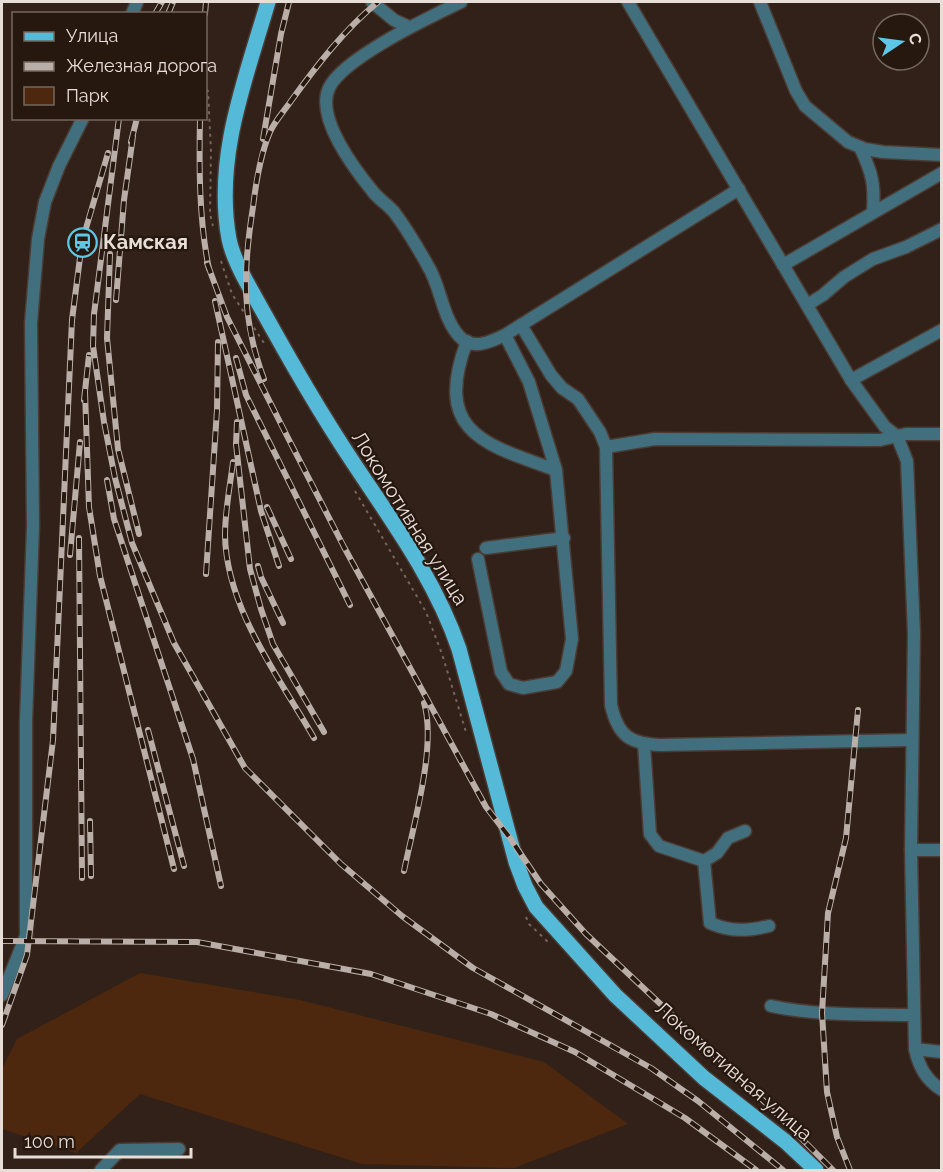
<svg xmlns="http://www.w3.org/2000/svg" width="943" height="1172" font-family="Raleway,sans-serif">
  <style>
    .green { fill: #4e280e }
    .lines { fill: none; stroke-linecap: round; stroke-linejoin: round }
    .minor-casing { stroke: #4b3b33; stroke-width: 15 }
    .major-casing { stroke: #4b3b33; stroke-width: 18 }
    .path { stroke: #74665e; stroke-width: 2; stroke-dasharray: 3 4.5; stroke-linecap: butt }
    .minor { stroke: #426f7e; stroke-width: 12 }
    .major { stroke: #55b9d8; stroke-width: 15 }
    .rail-casing { stroke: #baafa8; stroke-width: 6 }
    .rail { stroke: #26180f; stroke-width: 4; stroke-dasharray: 11; stroke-linecap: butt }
    .labels { text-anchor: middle; stroke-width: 4.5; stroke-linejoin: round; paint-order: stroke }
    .poi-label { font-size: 20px; font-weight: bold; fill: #e8ded8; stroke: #26180f; text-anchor: start }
    .street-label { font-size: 20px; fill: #e8ded8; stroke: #26180f }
  </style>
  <rect width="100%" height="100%" fill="#312118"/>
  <path class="green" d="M140 973 300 1000 544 1062 628 1124 514 1168 362 1164 140 1094 76 1153 2 1129V1069L17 1039Z"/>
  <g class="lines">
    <defs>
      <g id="minor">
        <path d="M372 2 394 20 409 27"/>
        <path d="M461 2C430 17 343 58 329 88 315 118 356 171 374 193 380 200 388 205 394 212 406 228 418 248 428 266 441 287 442 317 459 336 472 351 490 342 505 335L739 189"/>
        <path d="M628 2 851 380 885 427 897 436 907 461 914 634 911 850 915 1049C919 1067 926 1080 942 1090"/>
        <path d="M760 2 796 91 805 106 848 142 865 149 883 152 942 155"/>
        <path d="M132 14 137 2"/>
        <path d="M860 147C872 173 875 183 873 212"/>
        <path d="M783 265 942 173"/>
        <path d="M807 305 823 295 844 277 873 259 906 247 942 229"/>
        <path d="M521 325 551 375 562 388 578 399 600 432 606 447 611 705C618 736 630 744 661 745L911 740"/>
        <path d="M467 341C433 432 483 444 556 470"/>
        <path d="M851 380 942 330"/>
        <path d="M606 447 655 439 880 440 906 434H942"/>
        <path d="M486 548 564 538"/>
        <path d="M478 559 501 672 509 684 523 688 557 682 566 671 572 639 556 470 529 382 505 335"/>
        <path d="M644 744 650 834 659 846 704 861 717 853 728 838 745 831"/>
        <path d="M911 850H942"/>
        <path d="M704 861 710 923C731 932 747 931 769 926"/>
        <path d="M2 995 26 936V721L33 526 31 323 38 239 45 202 59 166 83 118"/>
        <path d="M771 1006C818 1016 866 1014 914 1015"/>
        <path d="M915 1049 942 1052"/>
        <path d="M101 1170 120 1150 179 1149"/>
      </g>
      <path id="major" d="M268 2C246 78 214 157 229 239 232 254 239 268 246 281 277 337 308 393 343 447 385 512 434 575 459 649L516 862 525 886 536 907 615 995 704 1078 786 1142 816 1170"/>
    </defs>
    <use href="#minor" class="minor-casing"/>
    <use href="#major" class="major-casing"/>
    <g class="path">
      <path d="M206 90 208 91 211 151 210 214 213 226"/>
      <path d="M221 261 232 294 264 343"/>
      <path d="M355 491 426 612 442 654 466 732"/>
      <path d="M526 917 529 924 548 942"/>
    </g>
    <use href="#minor" class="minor"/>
    <use href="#major" class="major"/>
    <defs>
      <g id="rail">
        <path d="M155 14 162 2"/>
        <path d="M168 14 173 2"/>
        <path d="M205 14 206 2"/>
        <path d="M119 118 94 314 93 346 104 422 115 478 132 543 174 643 245 768 341 864 402 916 473 968 651 1068 698 1101 783 1170"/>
        <path d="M200 118C199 168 199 220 209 269"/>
        <path d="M263 139 281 34 289 2"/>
        <path d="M131 142 137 118"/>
        <path d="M110 254 107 338 118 449 139 534"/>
        <path d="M207 263 227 317 285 432 344 547 486 807 510 838 541 884 586 934 769 1106 833 1170"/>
        <path d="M116 300 124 200 133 136"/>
        <path d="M215 301 261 511 279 566"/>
        <path d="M236 358 246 395 350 605"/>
        <path d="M264 379C241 318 243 270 253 207 256 182 260 155 270 132 275 121 284 111 291 101 317 65 344 30 378 2"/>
        <path d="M85 392 89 507 100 576 174 869"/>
        <path d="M84 400 89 355"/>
        <path d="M237 422 236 444 250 569 261 609 273 644 324 732"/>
        <path d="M233 462C230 486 225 511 225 535 226 608 279 677 314 738"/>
        <path d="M107 480 114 519 193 759 221 886"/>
        <path d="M267 507 291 559"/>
        <path d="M79 538 82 878"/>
        <path d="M70 555 80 442"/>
        <path d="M258 566 261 577 283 623"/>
        <path d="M206 574 217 410 218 342"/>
        <path d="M148 730 184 866"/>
        <path d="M90 821 91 876"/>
        <path d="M404 871C413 826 437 746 424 703"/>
        <path d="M2 941 197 942 371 974 491 1014 575 1052 685 1118 756 1170"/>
        <path d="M2 1025 27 955 53 740 72 320 82 242 108 153"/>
        <path d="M850 1170 837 1137 827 1092 822 1013 828 913 846 838 858 710"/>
      </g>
    </defs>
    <use href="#rail" class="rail-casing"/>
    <use href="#rail" class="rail"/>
  </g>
  <defs>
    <symbol id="station-ring" viewBox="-11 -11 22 22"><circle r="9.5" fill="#26180f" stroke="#5dc7e8" stroke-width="1.5"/><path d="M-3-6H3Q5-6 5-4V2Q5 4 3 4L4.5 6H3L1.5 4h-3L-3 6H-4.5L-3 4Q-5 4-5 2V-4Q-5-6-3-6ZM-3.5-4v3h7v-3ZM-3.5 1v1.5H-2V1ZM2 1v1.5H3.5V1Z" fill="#5dc7e8"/></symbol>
  </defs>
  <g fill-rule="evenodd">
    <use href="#station-ring" x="66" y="226" width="33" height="33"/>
  </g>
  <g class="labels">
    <g class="poi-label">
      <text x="103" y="249">Камская</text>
    </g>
    <g class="street-label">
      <text transform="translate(410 518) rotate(58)" y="7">Локомотивная улица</text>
      <text transform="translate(734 1071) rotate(41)" y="7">Локомотивная улица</text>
    </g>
  </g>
  <rect width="943" height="1172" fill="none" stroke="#e8ded8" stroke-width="6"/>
  <rect x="12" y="12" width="195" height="108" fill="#26180f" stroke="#74675f" stroke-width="1.5"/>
  <rect x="24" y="32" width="30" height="9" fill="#55b9d8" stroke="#74675f" stroke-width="1.5"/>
  <text x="66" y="42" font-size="18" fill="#e8ded8">Улица</text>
  <rect x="24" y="62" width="30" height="9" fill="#baafa8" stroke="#74675f" stroke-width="1.5"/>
  <text x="66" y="72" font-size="18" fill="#e8ded8">Железная дорога</text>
  <rect x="24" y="87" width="30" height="18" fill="#4e280e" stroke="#74675f" stroke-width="1.5"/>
  <text x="66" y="102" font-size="18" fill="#e8ded8">Парк</text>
  <g transform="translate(901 42) rotate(77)"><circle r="28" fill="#26180f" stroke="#74675f" stroke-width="1.5"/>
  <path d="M0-4.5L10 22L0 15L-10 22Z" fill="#5dc7e8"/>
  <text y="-9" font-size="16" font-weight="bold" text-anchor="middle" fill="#e8ded8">С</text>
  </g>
  <path d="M15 1148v9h176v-9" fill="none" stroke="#e8ded8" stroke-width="3"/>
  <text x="24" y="1148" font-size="18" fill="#e8ded8" stroke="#26180f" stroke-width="4.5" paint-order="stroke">100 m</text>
</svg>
